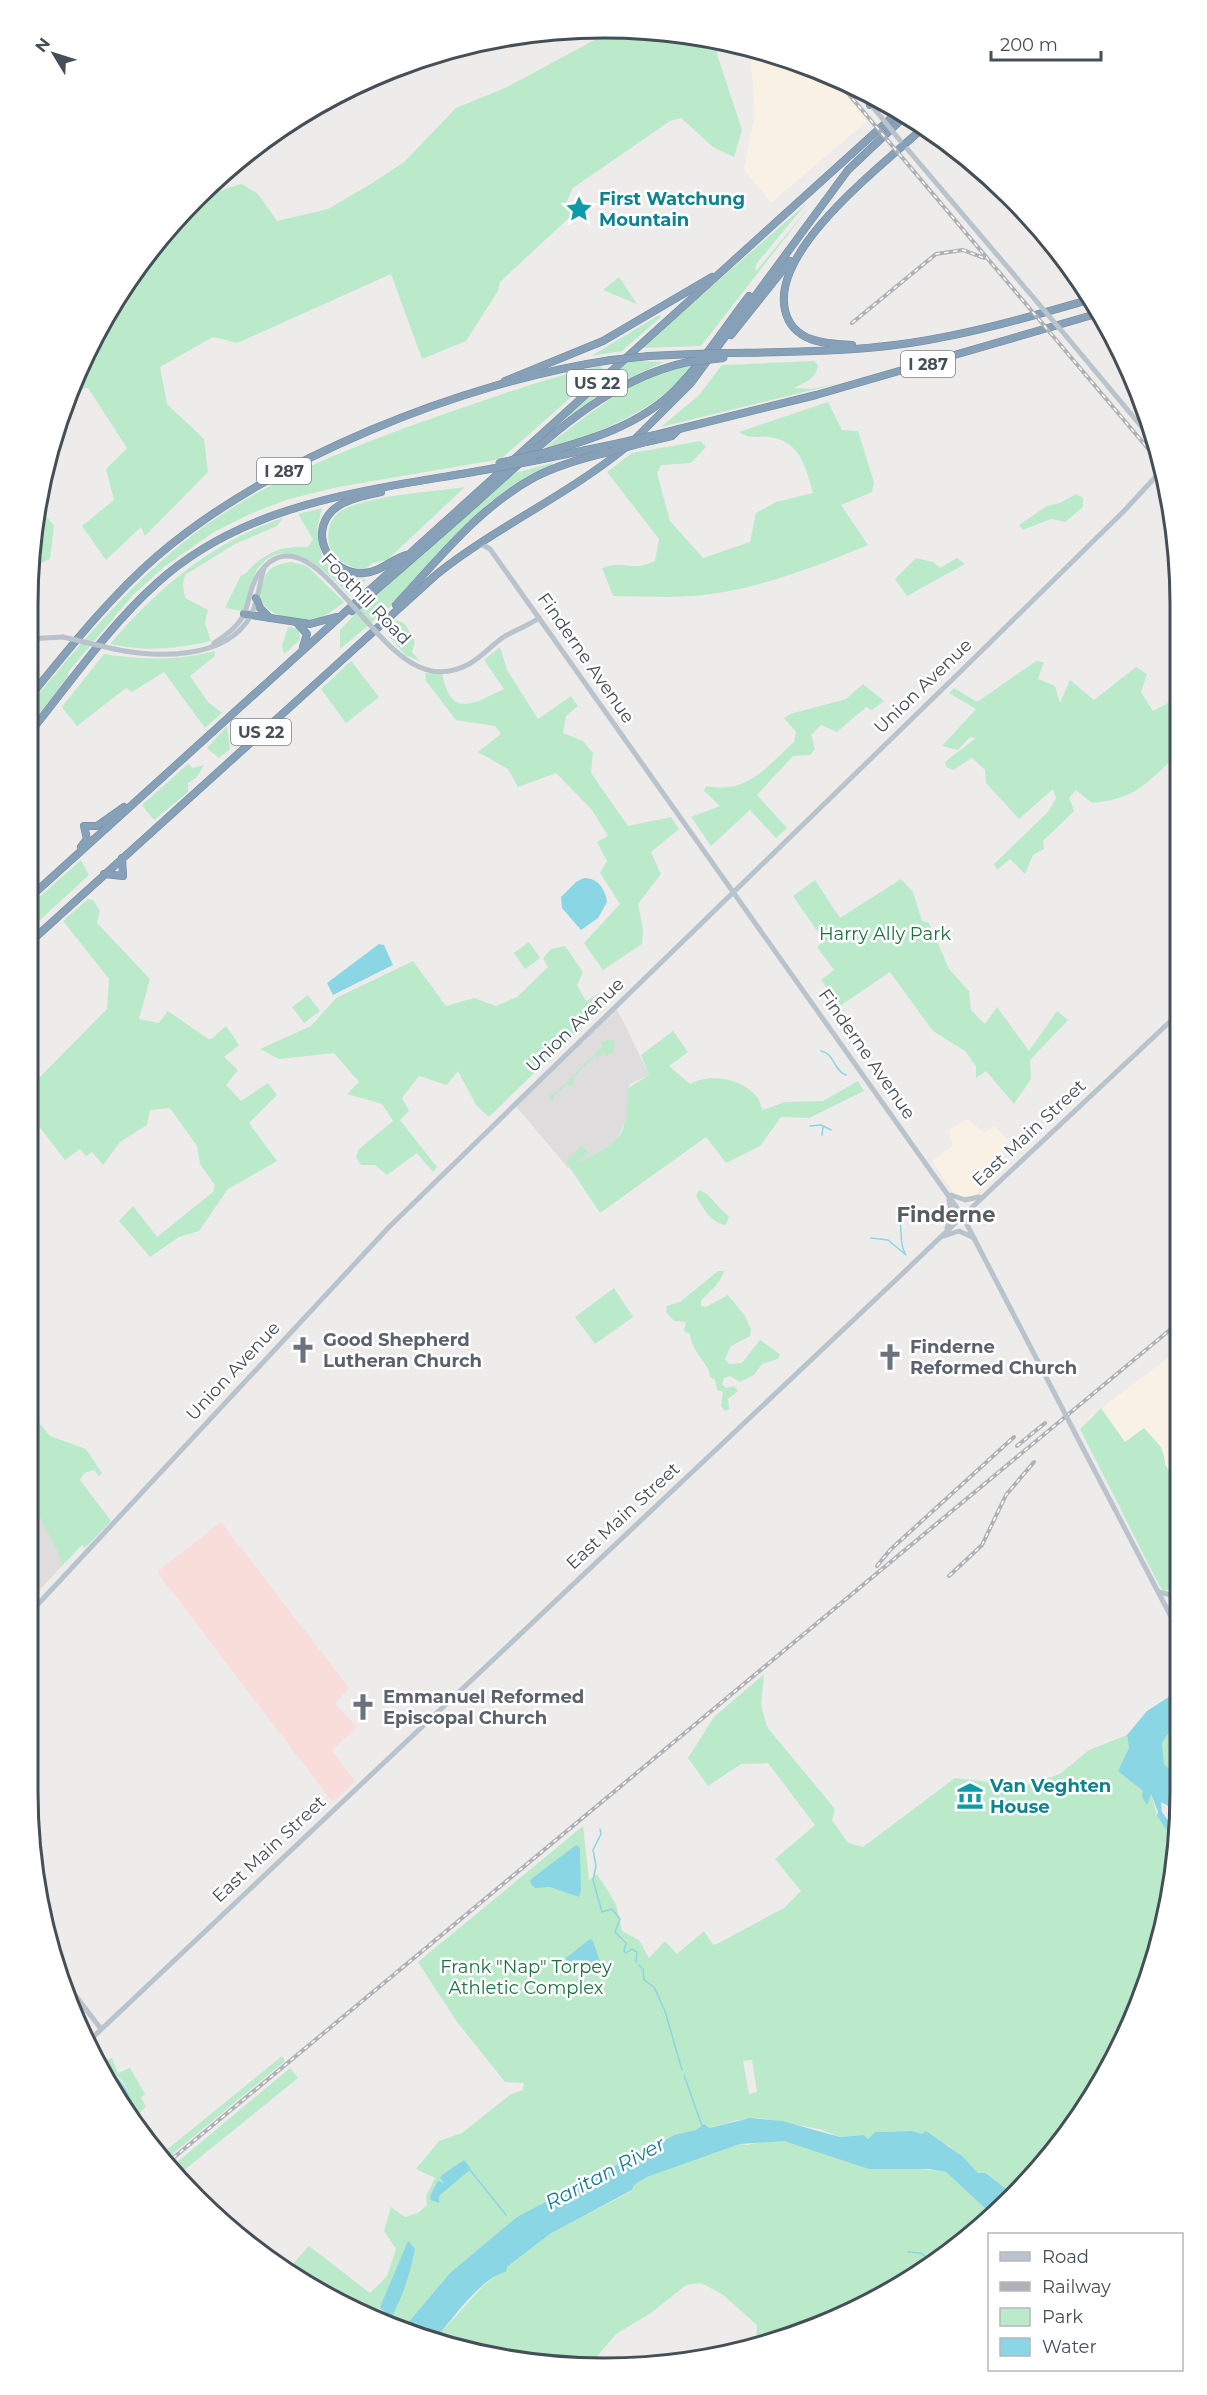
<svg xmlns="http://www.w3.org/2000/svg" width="1207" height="2395" font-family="Montserrat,sans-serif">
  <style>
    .commercial { fill: #f9f2e4 }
    .education { fill: #dfdcdd }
    .medical { fill: #f8dddb }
    .green { fill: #bbeacb; fill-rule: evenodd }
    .water { fill: #8bd6e4 }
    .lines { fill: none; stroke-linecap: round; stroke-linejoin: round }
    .stream { stroke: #8bd6e4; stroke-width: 1.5 }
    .highway-casing { stroke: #718ba3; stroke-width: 8 }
    .secondary { stroke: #b8c3cc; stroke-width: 5 }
    .highway { stroke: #86a0b7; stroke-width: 7 }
    .rail-casing { stroke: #aeb1b5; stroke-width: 4 }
    .rail { stroke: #fff; stroke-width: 1.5; stroke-dasharray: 4.5; stroke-linecap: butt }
    .highway-bridge-casing { stroke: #718ba3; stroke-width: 8; stroke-linecap: butt }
    .secondary-bridge { stroke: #b8c3cc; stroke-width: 5 }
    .highway-bridge { stroke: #86a0b7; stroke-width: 7 }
    .labels { text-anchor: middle; stroke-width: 5; stroke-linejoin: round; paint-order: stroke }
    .shield { fill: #fff; stroke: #7d8489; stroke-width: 1.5 }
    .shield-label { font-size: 16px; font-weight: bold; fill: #454f57 }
    .culture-label { font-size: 18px; font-weight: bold; fill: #0d838f; stroke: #fff; text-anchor: start }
    .street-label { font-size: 18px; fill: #454f57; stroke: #fff }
    .park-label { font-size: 18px; fill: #1d7243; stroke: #fff }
    .worship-label { font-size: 18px; font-weight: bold; fill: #5b616d; stroke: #fff; text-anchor: start }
    .water-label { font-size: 20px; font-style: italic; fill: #167e92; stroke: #fff }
    .quarter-label { font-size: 21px; font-weight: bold; fill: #595c60; stroke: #fff }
    .rim { fill: none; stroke: #454f57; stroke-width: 3 }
  </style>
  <rect width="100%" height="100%" fill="#eeebeb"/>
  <g class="commercial">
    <path d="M750 46 829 76 868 120 771 203 744 169 755 114Z"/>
    <path d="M968 1119 984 1133 995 1126 1010 1142 1001 1157 1007 1167 973 1197 955 1195 932 1161 953 1146 949 1130Z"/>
    <path d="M1177 1351 1178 1609 1176 1611 1156 1579 1080 1429 1091 1416Z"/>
  </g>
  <g class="education">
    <path d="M617 1009 649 1075 630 1084 627 1089 629 1116 613 1145 568 1168 516 1106Z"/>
    <path d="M27 1461 44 1479 62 1566 27 1603Z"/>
  </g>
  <path class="medical" d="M221 1522 349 1688 335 1704 357 1727 332 1750 355 1781 335 1801 330 1799 157 1572Z"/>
  <g class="green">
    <path d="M641 28 719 41 717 54 742 130 734 157 713 147 681 118 670 121 573 188 565 205 572 215 500 282 498 291 466 341 422 359 391 274 237 343 213 337 160 367 167 404 204 439 208 472 145 536 141 527 106 560 82 526 114 500 106 469 127 448 88 388 70 391C96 322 164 200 242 184L258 194 277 221 328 209 374 182 404 162 456 108 505 88 615 29Z"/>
    <path d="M806 204 757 263 755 269 757 270 810 206 701 346 641 348Z"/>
    <path d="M619 277 637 304 603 290Z"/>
    <path d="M659 315 661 317 622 351 591 356Z"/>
    <path d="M639 361 664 362 608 388 553 428 624 362Z"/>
    <path d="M814 361 818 365C816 380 805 382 794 388L811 389 841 383 661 427 699 395 722 365Z"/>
    <path d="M691 364 693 366C656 412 596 434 541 451 585 417 635 374 691 364Z"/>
    <path d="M600 366 603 369 501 459 338 487 289 499 252 513 214 532 164 567 133 595 69 671 68 677 28 728V707C75 650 125 589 185 541 263 479 361 443 453 411 502 394 550 377 600 366Z"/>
    <path d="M828 402 842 430 858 431 874 482 872 492 841 505 868 545C812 568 752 592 691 596 665 598 639 596 613 596L602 568C626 559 630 573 655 561L659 539 607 472 632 453 701 441 706 447 691 463 661 465 657 473 670 521 703 558 750 542 756 513 776 502 813 493C807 471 801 444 775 438 761 434 753 441 739 432Z"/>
    <path d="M552 463 553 466 524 479 490 502 389 608 340 649V630L361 608 515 473Z"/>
    <path d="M465 487 387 560 373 563 364 570C349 567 334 561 329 544 326 532 331 517 341 511 368 495 432 492 465 487Z"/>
    <path d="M1076 494 1083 498V507L1065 522 1051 519 1023 530 1019 525 1047 506 1060 503Z"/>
    <path d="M38 506 54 526 50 559 28 569Z"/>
    <path d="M322 508 317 529 322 556 333 569 342 574 366 580 350 596C329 574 288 531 259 567 250 579 249 598 242 611L225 608 241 575 245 574C261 555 280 545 308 547L313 539 298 514Z"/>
    <path d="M283 518 277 526 235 544 185 575 183 584 185 598 208 610 205 623 211 641C173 649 149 652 110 644 158 588 212 542 283 518Z"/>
    <path d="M916 558 933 562 940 568 957 558 965 564 907 596 895 579Z"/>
    <path d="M291 562 307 566 344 602C337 608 322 619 311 620 292 621 265 615 259 596 264 574 267 565 291 562Z"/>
    <path d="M397 620 405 624 415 642 412 652 420 661 431 666 405 655 386 632Z"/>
    <path d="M288 627 299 629 300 640 284 654 282 646Z"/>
    <path d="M500 647 507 670 538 719 571 696 578 706 566 716 563 733 583 741 593 753 591 773 628 826 671 817 679 829 651 852 661 874 638 904 643 929 642 944 603 970 584 943 620 904 600 873 607 861 597 842 608 836 592 810 556 773 518 787 508 769 478 752 501 734 495 726 456 720 426 681 425 673H442C451 719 472 704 504 689L484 660Z"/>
    <path d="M215 651V656L190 676 208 702 222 713 205 728 164 672 132 692 126 688 77 726 62 707 104 654C143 660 177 661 215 651Z"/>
    <path d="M351 661 379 697 346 723 321 689Z"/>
    <path d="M1036 661 1044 662 1038 679 1055 686 1060 703 1070 680 1094 700 1136 667 1147 674 1141 692 1153 711 1170 702 1176 703V756C1143 786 1137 798 1092 803L1076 790 1069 798 1074 811 1043 841 1044 849 1033 855 1025 874 1010 859 997 870 994 864 1048 812 1056 798 1053 789 1019 819 986 783 985 770 972 758 953 770 946 767 945 762 976 738 970 737 958 750 942 746 976 709 949 693 954 688 977 702Z"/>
    <path d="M863 684 884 701 872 710 866 707 837 732 821 725 811 735 815 749 810 755 793 756 757 795 787 828 776 838 750 810 711 846 691 817 720 806 704 791 706 786C747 795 766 767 794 742L796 732 784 718 790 714 846 699Z"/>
    <path d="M227 726 230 749 219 758 207 748Z"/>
    <path d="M188 764 193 768 204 765 197 777 188 783V792L154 820 142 805Z"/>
    <path d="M81 860 89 875 28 931V907Z"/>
    <path d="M901 879 913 892 922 921 929 923 949 969 969 991 971 1010 985 1024 997 1007 1029 1051 1057 1011 1068 1020 1030 1060 1031 1079 1014 1104 986 1071 976 1078V1066L965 1051 933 1031 890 972 840 1006 821 980 834 970 817 947 824 941 793 896 815 880 840 918Z"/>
    <path d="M88 899 93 900 100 911 97 923 150 979 139 1019 159 1023 168 1011 210 1040 226 1026 239 1045 224 1057 238 1070 226 1085 241 1101 268 1083 277 1095 249 1123 277 1161 228 1189 199 1231 179 1237 150 1257 119 1221 133 1206 157 1237 213 1192 215 1185 200 1164 197 1146 170 1108 150 1110 147 1125 120 1142 103 1165 92 1152 86 1156 80 1149 65 1160 28 1112V1089L107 1009 109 979 63 921Z"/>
    <path d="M529 942 540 958 525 969 514 953Z"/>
    <path d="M565 946 583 972 577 985 586 1001 605 990 610 999 489 1117 476 1105 458 1071 447 1085 419 1076 402 1098 409 1111 400 1120 437 1167 433 1172 417 1153 387 1175 375 1165H361L356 1157 359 1149 393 1121 382 1104 347 1094 359 1082 334 1053 279 1059 260 1049 311 1026 336 998 413 961 446 1006 474 998 496 1006 517 997 548 967 543 958 551 949Z"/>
    <path d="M308 995 320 1011 304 1023 292 1007Z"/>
    <path d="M673 1031 688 1052 669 1066 690 1084C709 1073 743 1078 757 1097 760 1100 761 1107 763 1110L785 1102 823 1101 858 1081 864 1091 809 1118 781 1117 760 1146 726 1163 706 1137 600 1213 566 1162 581 1146 589 1153 572 1165C614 1146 631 1139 627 1089L649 1075 641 1055Z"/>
    <path d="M610 1039 615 1042 614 1051 606 1056 603 1053 597 1059 596 1055 573 1078 574 1082 569 1087 567 1084 553 1097 554 1101 550 1100V1092L552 1096 602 1047V1042Z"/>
    <path d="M699 1190C709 1192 719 1210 729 1216L726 1225C712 1224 703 1208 696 1196Z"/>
    <path d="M718 1271H724C721 1284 709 1291 701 1301V1306L706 1307 728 1295 745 1316 751 1330 750 1336 731 1346 725 1359 729 1364 742 1363 760 1340 780 1354 778 1359 762 1364 754 1375 740 1382 730 1376 724 1378 722 1384 726 1388 734 1386 738 1391 728 1399 729 1409 725 1411 721 1406 723 1392 717 1390 715 1380 710 1377C710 1364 691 1352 690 1334L684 1331 686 1322 674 1321 666 1312 667 1306 680 1302Z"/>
    <path d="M614 1288 633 1317 595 1344 575 1317Z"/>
    <path d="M27 1408 50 1436 86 1449 102 1473 99 1476 94 1470 84 1473 80 1480 111 1521 85 1548 82 1545 62 1566C57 1535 25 1514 40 1480L30 1475 27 1480Z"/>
    <path d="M1101 1408 1125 1442 1144 1428C1149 1434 1155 1440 1160 1446 1168 1459 1160 1468 1178 1477V1588L1163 1591 1156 1579 1080 1429Z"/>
    <path d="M764 1674 761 1705 767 1727 835 1809 832 1820 848 1843 863 1847 955 1778 1024 1786 1060 1774 1089 1750 1127 1735 1129 1747 1124 1764 1125 1776 1148 1795 1151 1793 1157 1816 1176 1844 1160 1940 1121 2046 1014 2195 987 2173H978L949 2146 922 2134 913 2131 875 2132 868 2139 864 2135 840 2137 819 2129 759 2118 738 2120 710 2128 704 2124 697 2130 674 2135 648 2146 618 2165 598 2173 588 2182 576 2185 450 2273 406 2325 315 2291 287 2270 309 2246 370 2293 387 2276 396 2249 384 2231 391 2207 405 2217 418 2213 427 2205 426 2196 435 2178 416 2169 439 2141 462 2133 511 2094 523 2090 524 2083 505 2082 457 2022 418 1962 583 1826 589 1880 597 1874 616 1904 622 1931 639 1940 649 1958 665 1941 677 1954 704 1931 713 1945 719 1943 784 1908 801 1891 775 1859 815 1825 768 1763 741 1764 708 1786 688 1758 714 1717ZM752 2060 757 2092 749 2094 743 2061Z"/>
    <path d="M1178 1718 1179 1775H1174L1164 1764 1162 1743Z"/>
    <path d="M282 2056 285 2061 164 2161 159 2156Z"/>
    <path d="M112 2058 118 2073 130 2068 145 2094 141 2098 146 2106 140 2113 141 2125 150 2127 154 2133 147 2143C137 2125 135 2104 125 2085 119 2075 108 2071 103 2061Z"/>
    <path d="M290 2068 298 2078 182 2172 242 2238 223 2225 170 2168Z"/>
    <path d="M764 2141H784L850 2160 946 2172 991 2214 858 2309 756 2340 757 2325 722 2294 701 2283 686 2285 651 2313 616 2334 594 2360 491 2357 437 2337 484 2285 550 2234 632 2191 634 2185 647 2177 740 2144 747 2145Z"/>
  </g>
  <g class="water">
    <path d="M584 878C598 878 605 889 607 902L598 918 581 930 562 908 561 897 576 882Z"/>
    <path d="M379 944 384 945 393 965 333 995 327 983Z"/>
    <path d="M1178 1691V1718L1162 1743 1164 1764 1174 1774 1176 1769 1179 1812 1161 1802 1162 1812 1178 1834 1176 1844 1157 1816 1158 1812 1151 1794 1147 1805 1142 1797 1143 1791 1118 1771 1129 1748 1127 1735 1147 1711Z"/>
    <path d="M576 1845 580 1848V1853L581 1890 579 1897 550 1887 535 1888 531 1884 530 1880Z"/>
    <path d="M590 1939 593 1941 601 1965C598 1966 573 1964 567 1963L566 1958Z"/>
    <path d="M106 2067C125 2081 136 2103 138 2127Z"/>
    <path d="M750 2118 782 2121 840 2137 864 2135 868 2139 875 2132 913 2131 922 2134 926 2131 962 2156 978 2173H986L1014 2195 991 2214 946 2172 929 2169H869L784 2141 740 2144 647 2177 634 2185 632 2190 550 2234 507 2267 506 2272C482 2277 453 2318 437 2337L406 2325 450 2273 517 2217 674 2135 696 2130 704 2124 710 2128Z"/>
    <path d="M464 2160 471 2169 439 2196V2203L431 2200 430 2196 438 2181 444 2183 440 2178 442 2175Z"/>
    <path d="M408 2241 415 2249C410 2274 403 2296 391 2318L380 2307Z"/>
  </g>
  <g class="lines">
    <g class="stream">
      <path d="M821 1051C834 1053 834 1071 846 1075"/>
      <path d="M810 1126 821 1125 831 1130"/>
      <path d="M822 1135 823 1127"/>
      <path d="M898 1217C904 1228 898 1241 905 1253"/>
      <path d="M871 1238 888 1240 906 1255"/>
      <path d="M600 1829 601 1834 593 1850 596 1866 593 1880 602 1912 612 1909 620 1919 615 1932 626 1943 624 1951 626 1953 632 1949 637 1952 636 1962"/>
      <path d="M638 1965 643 1969 644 1980 654 1987 665 2011 682 2070"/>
      <path d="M684 2075 702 2126"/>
      <path d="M470 2170 506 2215"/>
      <path d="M908 2252 920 2253 928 2258"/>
    </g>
    <defs>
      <g id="highway">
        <path d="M866 91 870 105"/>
        <path d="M731 335 790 261"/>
        <path d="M852 345C825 344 792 342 785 310 771 249 883 165 924 127"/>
        <path d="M727 353C788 352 850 352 910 343 971 334 1029 317 1088 300"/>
        <path d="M649 356 693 354"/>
        <path d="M505 381 603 341 712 277"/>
        <path d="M655 435 816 395 1096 314"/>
        <path d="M635 439 691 383 848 170 905 116"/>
        <path d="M646 442 672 436 679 429"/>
        <path d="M543 453C590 440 640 425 675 390 703 362 725 327 749 296"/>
        <path d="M533 461 615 444"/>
        <path d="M381 492C365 496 345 499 333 510 307 534 331 576 364 573 381 572 391 559 406 555"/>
        <path d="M256 598 260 608 270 618"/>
        <path d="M396 605C438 560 479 507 535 477 558 465 583 458 609 452"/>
        <path d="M352 611C395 573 438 537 480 499 542 444 604 380 688 362"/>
        <path d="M244 614 310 624 336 617"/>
        <path d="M298 624 307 634 303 647"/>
        <path d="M28 699C68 650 108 599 156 557 270 459 463 382 611 360"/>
        <path d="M28 735C69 684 108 627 157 583 251 498 377 490 495 468"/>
        <path d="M81 847 87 839 84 826H97L124 807"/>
        <path d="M104 874 123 876 122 858"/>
        <path d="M28 899 899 111"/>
        <path d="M28 944 437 574C496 527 566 496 625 448"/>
      </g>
    </defs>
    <use href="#highway" class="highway-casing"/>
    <g class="secondary">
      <path d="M853 84 881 117"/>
      <path d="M898 138 1038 303"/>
      <path d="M1066 336 1151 438"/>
      <path d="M477 546 483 545 490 549 962 1215 1059 1402"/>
      <path d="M380 636C404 662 433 684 469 664 482 657 491 646 502 638 514 630 528 626 539 618"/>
      <path d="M28 639 63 637"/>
      <path d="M214 643C225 636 235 629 242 618 250 605 249 587 258 575 287 532 322 572 344 596"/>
      <path d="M114 649C157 658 225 660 250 617 258 603 259 584 264 568"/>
      <path d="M951 1195 965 1200 979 1197"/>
      <path d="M947 1228 952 1215 949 1200"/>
      <path d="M944 1236 959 1231 974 1238"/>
      <path d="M1076 1435 1178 1630"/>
      <path d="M1159 1592 1171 1595 1178 1593"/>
      <path d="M27 1616 389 1227 959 673 1125 510 1160 472"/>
      <path d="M56 1970 101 2029"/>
      <path d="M91 2039 899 1277C990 1189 1084 1103 1176 1016"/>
    </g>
    <use href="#highway" class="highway"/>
    <defs>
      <g id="rail">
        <path d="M835 78 1156 458"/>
        <path d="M852 323 936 254 963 250 984 258"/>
        <path d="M1017 1446 1045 1423"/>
        <path d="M877 1566 890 1550 1014 1437"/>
        <path d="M949 1576 982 1545 1006 1495 1034 1462"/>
        <path d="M166 2164 1177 1324"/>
      </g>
    </defs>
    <use href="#rail" class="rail-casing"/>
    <use href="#rail" class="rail"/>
    <defs>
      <g id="highway-bridge">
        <path d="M693 354 727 353"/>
        <path d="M611 360 649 356"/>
        <path d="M688 362 724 358"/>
        <path d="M615 444 655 435"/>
        <path d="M609 452 646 442"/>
        <path d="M499 463 543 453"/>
        <path d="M495 468 533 461"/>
      </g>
    </defs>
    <use href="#highway-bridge" class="highway-bridge-casing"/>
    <g class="secondary-bridge">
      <path d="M881 117 898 138"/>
      <path d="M1038 303 1066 336"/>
      <path d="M344 596 380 636"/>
      <path d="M63 637 114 649"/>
      <path d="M1059 1402 1076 1435"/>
    </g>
    <use href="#highway-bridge" class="highway-bridge"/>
  </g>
  <defs>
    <symbol id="sight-bare" viewBox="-9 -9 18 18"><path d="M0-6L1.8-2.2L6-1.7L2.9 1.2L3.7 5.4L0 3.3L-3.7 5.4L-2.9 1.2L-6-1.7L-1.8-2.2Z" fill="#0f9aa8" stroke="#fff" stroke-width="2.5" paint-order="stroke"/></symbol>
    <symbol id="church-bare" viewBox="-9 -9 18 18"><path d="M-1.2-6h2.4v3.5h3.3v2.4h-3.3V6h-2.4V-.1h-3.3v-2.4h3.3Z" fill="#6b7280" stroke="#fff" stroke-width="2.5" paint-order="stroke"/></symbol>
    <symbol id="museum-bare" viewBox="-9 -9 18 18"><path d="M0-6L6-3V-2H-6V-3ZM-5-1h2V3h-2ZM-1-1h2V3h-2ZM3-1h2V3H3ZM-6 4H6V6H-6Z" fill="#0f9aa8" stroke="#fff" stroke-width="2.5" paint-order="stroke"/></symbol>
  </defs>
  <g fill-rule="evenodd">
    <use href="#sight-bare" x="560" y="190" width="38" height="38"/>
    <use href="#church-bare" x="284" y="1331" width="38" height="38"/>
    <use href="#church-bare" x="871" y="1338" width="38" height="38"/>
    <use href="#church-bare" x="344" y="1688" width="38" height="38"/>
    <use href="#museum-bare" x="951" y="1777" width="38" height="38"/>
  </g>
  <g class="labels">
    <g class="shield">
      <rect x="901" y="351" width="54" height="26" rx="4.5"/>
      <rect x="567" y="370" width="60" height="26" rx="4.5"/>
      <rect x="257" y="458" width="54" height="26" rx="4.5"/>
      <rect x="231" y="719" width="60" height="26" rx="4.5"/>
    </g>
    <g class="shield-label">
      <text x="928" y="370">I 287</text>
      <text x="597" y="389">US 22</text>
      <text x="284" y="477">I 287</text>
      <text x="261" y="738">US 22</text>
    </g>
    <g class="culture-label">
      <text x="599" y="205">First Watchung<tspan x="599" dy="21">Mountain</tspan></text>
      <text x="990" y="1792">Van Veghten<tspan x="990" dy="21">House</tspan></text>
    </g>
    <g class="street-label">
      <text transform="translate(366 599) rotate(46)" y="6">Foothill Road</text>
      <text transform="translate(586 658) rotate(55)" y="6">Finderne Avenue</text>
      <text transform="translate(923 686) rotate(-44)" y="6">Union Avenue</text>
      <text transform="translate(575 1025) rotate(-44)" y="6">Union Avenue</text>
      <text transform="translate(867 1054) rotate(55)" y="6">Finderne Avenue</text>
      <text transform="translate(1029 1133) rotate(-43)" y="6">East Main Street</text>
      <text transform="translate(233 1371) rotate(-47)" y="6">Union Avenue</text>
      <text transform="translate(623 1516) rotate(-43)" y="6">East Main Street</text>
      <text transform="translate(269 1849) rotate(-43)" y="6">East Main Street</text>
    </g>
    <g class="park-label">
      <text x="885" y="940">Harry Ally Park</text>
      <text x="526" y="1973">Frank "Nap" Torpey<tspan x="526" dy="21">Athletic Complex</tspan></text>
    </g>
    <g class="worship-label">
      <text x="323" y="1346">Good Shepherd<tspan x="323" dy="21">Lutheran Church</tspan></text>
      <text x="910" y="1353">Finderne<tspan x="910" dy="21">Reformed Church</tspan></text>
      <text x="383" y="1703">Emmanuel Reformed<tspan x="383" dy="21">Episcopal Church</tspan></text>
    </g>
    <g class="water-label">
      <text transform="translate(605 2173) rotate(-28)" y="7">Raritan River</text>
    </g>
    <g class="quarter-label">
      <text x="946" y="1222">Finderne</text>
    </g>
  </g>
  <path d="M0 0H1207V2395H0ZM604 38H604A566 566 0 0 1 1170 604V1792A566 566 0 0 1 604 2358H604A566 566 0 0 1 38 1792V604A566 566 0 0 1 604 38Z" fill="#fff" fill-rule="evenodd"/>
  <path class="rim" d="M604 38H604A566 566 0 0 1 1170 604V1792A566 566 0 0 1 604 2358H604A566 566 0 0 1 38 1792V604A566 566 0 0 1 604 38Z"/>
  <rect x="988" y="2233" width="195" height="138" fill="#ffffff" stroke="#b5b9bc" stroke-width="1.5"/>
  <rect x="1000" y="2252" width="30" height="9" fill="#b8c3cc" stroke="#b5b9bc" stroke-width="1.5"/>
  <text x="1042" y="2263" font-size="18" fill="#454f57">Road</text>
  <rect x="1000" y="2282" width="30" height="9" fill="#aeb1b5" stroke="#b5b9bc" stroke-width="1.5"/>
  <text x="1042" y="2293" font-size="18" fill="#454f57">Railway</text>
  <rect x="1000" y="2308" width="30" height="18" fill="#bbeacb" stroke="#b5b9bc" stroke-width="1.5"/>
  <text x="1042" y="2323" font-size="18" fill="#454f57">Park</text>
  <rect x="1000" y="2338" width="30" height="18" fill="#8bd6e4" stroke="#b5b9bc" stroke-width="1.5"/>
  <text x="1042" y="2353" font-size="18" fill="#454f57">Water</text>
  <g transform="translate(54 54) rotate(308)" stroke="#ffffff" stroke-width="4.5" paint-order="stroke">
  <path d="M0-4.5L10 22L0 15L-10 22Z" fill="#454f57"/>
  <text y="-9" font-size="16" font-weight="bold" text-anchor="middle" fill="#454f57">N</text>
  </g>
  <path d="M991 51v9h110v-9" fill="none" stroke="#454f57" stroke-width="3"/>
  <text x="1000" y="51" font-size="18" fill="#454f57" stroke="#ffffff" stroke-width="4.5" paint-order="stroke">200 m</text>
</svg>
